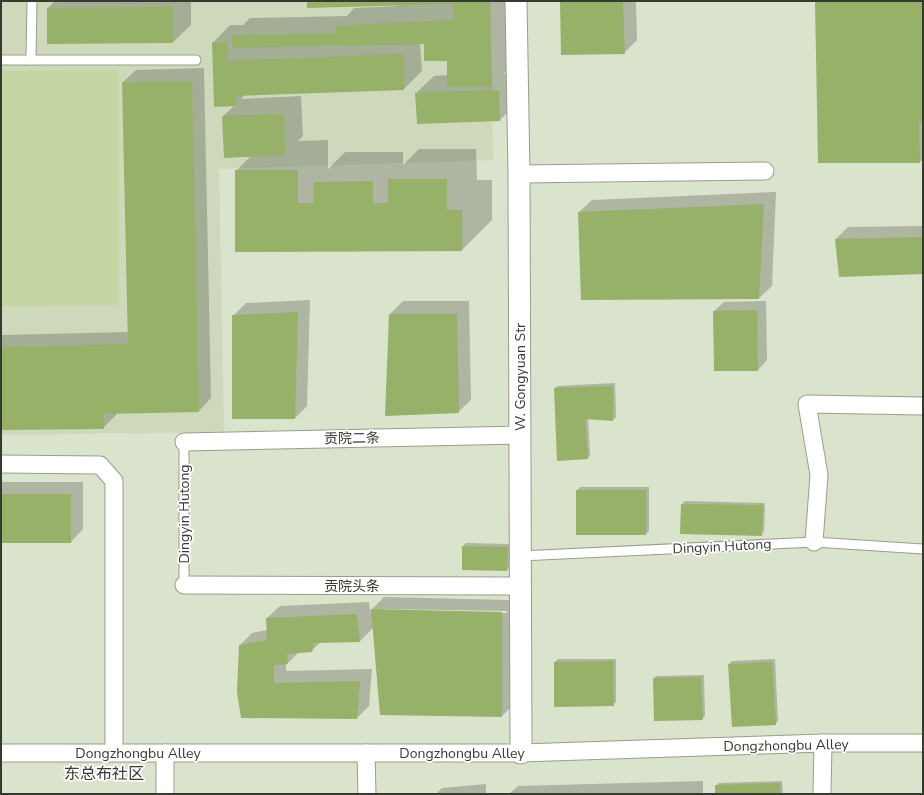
<svg xmlns="http://www.w3.org/2000/svg" width="924" height="795" font-family="'Nunito Sans','Noto Sans SC',sans-serif">
  <style>
    .built { fill: #ced9bc }
    .green { fill: #c3d6a4 }
    .shadow { fill: #0003; fill-rule: evenodd }
    .building { fill: #97b169 }
    .lines { fill: none; stroke-linecap: round; stroke-linejoin: round }
    .service-casing { stroke: #979f8a; stroke-width: 11 }
    .minor-casing { stroke: #979f8a; stroke-width: 19 }
    .tertiary-casing { stroke: #979f8a; stroke-width: 23 }
    .service { stroke: #fff; stroke-width: 9 }
    .minor { stroke: #fff; stroke-width: 17 }
    .tertiary { stroke: #fff; stroke-width: 21 }
    .labels { text-anchor: middle; stroke-width: 3.5; stroke-linejoin: round; paint-order: stroke }
    .street-label { font-size: 14px; fill: #373a31; stroke: #fff }
    .quarter-label { font-size: 16px; fill: #373a31; stroke: #fff }
  </style>
  <rect width="100%" height="100%" fill="#dae3cc"/>
  <path class="built" d="M1 1H490L493 160 219 169 224 432 1 435Z"/>
  <path class="green" d="M119 70V305L1 306V71Z"/>
  <g class="shadow">
    <path d="M55 1H191V25L173 42 48 43V8Z"/>
    <path d="M308 1H508L509 68 504 73H516L517 102 500 120 416 93 434 76 448 75V60L425 43H420L422 71 404 89 245 95 241 99 301 96 303 136 298 141 328 140V169L345 152H403V165L419 149H476L477 180H492V220L462 250 236 251V171L251 156 223 116 235 105 213 43 230 25H243L250 18 347 16 354 8 398 6V4Z"/>
    <path d="M561 1H636L637 40 624 53Z"/>
    <path d="M816 1H923V159L920 162Z"/>
    <path d="M204 68 211 398 199 411 116 413V415L103 428 1 429V335L128 332 123 82 136 70Z"/>
    <path d="M776 192 772 286 759 298 582 299 579 212 592 200Z"/>
    <path d="M923 226V273L836 239 848 227Z"/>
    <path d="M310 300 307 406 295 418 233 316 246 303Z"/>
    <path d="M403 301H469L471 400 458 412 386 415 390 314Z"/>
    <path d="M766 301 767 360 758 370 714 311 724 302Z"/>
    <path d="M615 383 616 417 613 420 588 418 590 456 587 458 555 388 558 386Z"/>
    <path d="M1 482H83V529L71 542H1Z"/>
    <path d="M580 487H649V531L646 534H577V490Z"/>
    <path d="M685 501 765 503 764 532 761 534 682 504Z"/>
    <path d="M466 543 510 544V567L507 570 463 546Z"/>
    <path d="M384 597 514 600V704L502 716 373 628 360 641 321 642 311 651 299 652 288 663H286V671L372 669 369 706 357 718 241 717 240 645 252 633 267 630V618L280 606 369 602 370 611ZM384 609 507 611V613L384 611Z"/>
    <path d="M558 659H616V702L613 705 555 662Z"/>
    <path d="M775 659 778 721 775 724 729 664 732 661Z"/>
    <path d="M704 675 705 716 702 719 654 679 656 676Z"/>
    <path d="M703 781V794H509L518 786Z"/>
    <path d="M782 781 783 794H716V786L719 783Z"/>
    <path d="M486 784V794H436L442 788Z"/>
  </g>
  <g class="building">
    <path d="M307 1H490L492 87H447V61H424V44L233 48 231 35 336 33V26L453 20V4L307 8Z"/>
    <path d="M560 1H623L625 54 561 55Z"/>
    <path d="M815 1H923V122L919 123 920 163H818Z"/>
    <path d="M173 7V43L47 44V8Z"/>
    <path d="M212 42H228V61L403 54 404 90 236 96 235 106 214 107Z"/>
    <path d="M192 81 199 412 104 414V429L1 430V347L128 344 122 82Z"/>
    <path d="M499 90 500 121 417 124 415 93Z"/>
    <path d="M284 114 285 155 224 158 222 116Z"/>
    <path d="M235 170H298V203H314V182L373 181V203H388V179H447V210H462V251L235 252Z"/>
    <path d="M764 204 759 299 581 300 578 212Z"/>
    <path d="M923 237V274L839 277 835 239Z"/>
    <path d="M757 310 758 371H714L713 311Z"/>
    <path d="M298 312 295 419H232V315Z"/>
    <path d="M389 314H457L459 413 385 416Z"/>
    <path d="M613 386V421L585 419 588 459 557 461 554 388Z"/>
    <rect x="576" y="490" width="70" height="45"/>
    <rect x="1" y="494" width="70" height="49"/>
    <path d="M681 504 763 505 762 536 680 534Z"/>
    <path d="M462 546 508 547 507 571 462 570Z"/>
    <path d="M371 609 502 612V717L380 715Z"/>
    <path d="M357 614 360 642 314 643 312 652 287 654 288 664 274 665V683L360 681 357 719 241 718 237 692 239 645 267 640 266 618Z"/>
    <path d="M613 661 614 706 554 707V662Z"/>
    <path d="M772 662 776 725 732 727 728 664Z"/>
    <path d="M701 677 703 720 654 721 653 678Z"/>
    <path d="M780 783V794H715V785Z"/>
  </g>
  <g class="lines">
    <defs>
      <g id="service">
        <path d="M1 60H196"/>
        <path d="M31 60 32 1"/>
        <path d="M520 556 814 542 923 549"/>
        <path d="M184 585V442"/>
      </g>
      <g id="minor">
        <path d="M519 174 765 171"/>
        <path d="M184 442 520 435"/>
        <path d="M1 464 100 465 114 481V752"/>
        <path d="M814 542 819 475 807 404 923 406"/>
        <path d="M184 585 520 586"/>
        <path d="M1 753H521L823 743H923"/>
        <path d="M366 753 367 794"/>
        <path d="M165 794V753"/>
        <path d="M822 794 823 743"/>
      </g>
      <path id="tertiary" d="M516 1 519 174 521 753"/>
    </defs>
    <use href="#service" class="service-casing"/>
    <use href="#minor" class="minor-casing"/>
    <use href="#tertiary" class="tertiary-casing"/>
    <use href="#service" class="service"/>
    <use href="#minor" class="minor"/>
    <use href="#tertiary" class="tertiary"/>
  </g>
  <g class="labels">
    <g class="street-label">
      <text transform="translate(520 377) rotate(-90)" y="5">W. Gongyuan Str</text>
      <text transform="translate(352 438) rotate(-1)" y="5">贡院二条</text>
      <text transform="translate(184 514) rotate(-90)" y="5">Dingyin Hutong</text>
      <text transform="translate(722 546) rotate(-3)" y="5">Dingyin Hutong</text>
      <text x="352" y="591">贡院头条</text>
      <text transform="translate(786 745) rotate(-1)" y="5">Dongzhongbu Alley</text>
      <text x="138" y="758">Dongzhongbu Alley</text>
      <text x="462" y="758">Dongzhongbu Alley</text>
    </g>
    <g class="quarter-label">
      <text x="104" y="779">东总布社区</text>
    </g>
  </g>
  <rect width="924" height="795" fill="none" stroke="#373a31" stroke-width="4"/>
</svg>
